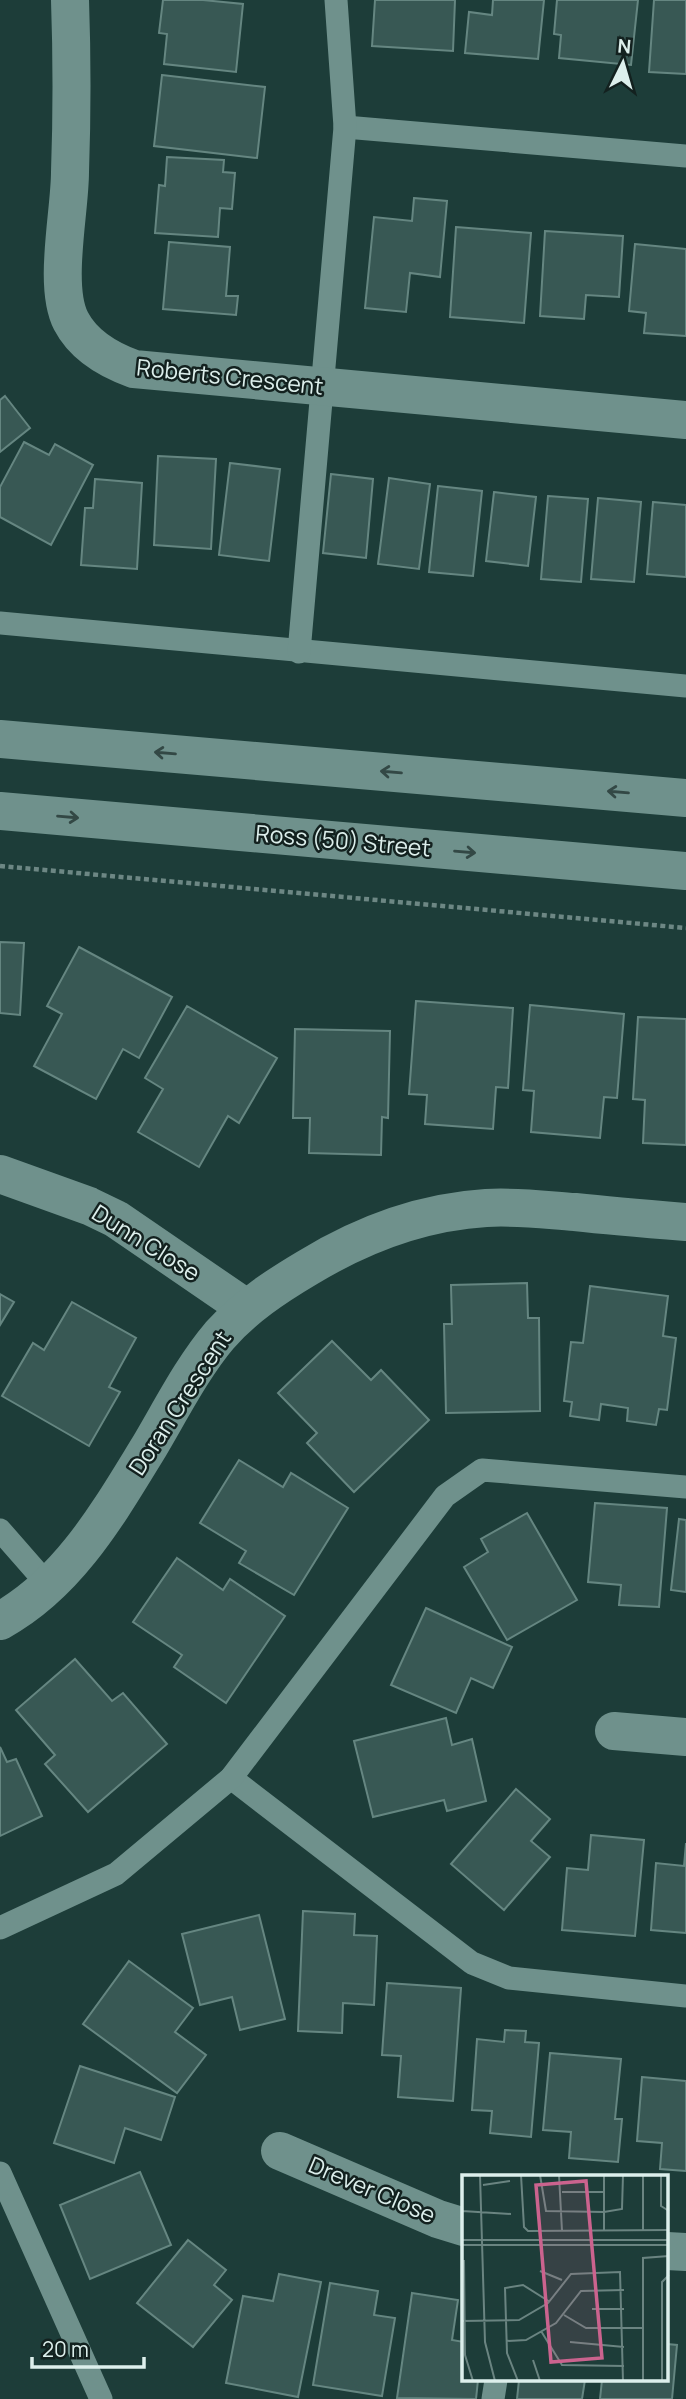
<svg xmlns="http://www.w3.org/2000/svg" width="686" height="2399" font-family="Manrope,sans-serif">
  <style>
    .building { fill: #385854; stroke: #658681; stroke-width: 2 }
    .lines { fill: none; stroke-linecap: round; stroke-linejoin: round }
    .path { stroke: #6d8784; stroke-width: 4.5; stroke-dasharray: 5 3.5; stroke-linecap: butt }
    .lane { stroke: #6f918c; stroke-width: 23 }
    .street { stroke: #6f918c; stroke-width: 38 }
    .secondary { stroke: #6f918c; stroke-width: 38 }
    .oneway { stroke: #334845 }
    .labels { text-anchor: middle; stroke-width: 5; stroke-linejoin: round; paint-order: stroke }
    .street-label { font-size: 23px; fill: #ddefec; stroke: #13211f }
    .inset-road { fill: none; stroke: #6a8481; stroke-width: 2 }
    .view { fill: #cb638e; fill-opacity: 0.15; stroke: #cb638e; stroke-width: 3.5 }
    .inset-edge { fill: none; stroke: #ddefec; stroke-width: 3.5 }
  </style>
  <rect width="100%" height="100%" fill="#1d3d39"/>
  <g class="building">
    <path d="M163 0H203L243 4 236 72 164 64 167 34 159 33Z"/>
    <path d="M375 0H455L453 51 372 46Z"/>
    <path d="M493 0H544L538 59 465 53 469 12 492 15Z"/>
    <path d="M557 0H638L631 65 559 58 561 35 554 34Z"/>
    <path d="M654 0H686V74L649 72Z"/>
    <path d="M162 75 265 87 257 158 154 146Z"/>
    <path d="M167 157 224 160 223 172 235 173 232 209 220 208 218 237 155 233 159 185 165 186Z"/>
    <path d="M414 198 447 201 440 277 410 273 406 312 365 308 374 217 412 221Z"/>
    <path d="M456 227 531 233 524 323 450 317Z"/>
    <path d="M545 231 623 236 619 297 586 295 584 319 540 316Z"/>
    <path d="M169 242 230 247 226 296H238L236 315 163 309Z"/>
    <path d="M635 244 686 249V336L644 333 646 313 629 311Z"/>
    <path d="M5 396 30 428 0 452V400Z"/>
    <path d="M24 442 49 455 55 444 93 465 51 545 0 517V487Z"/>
    <path d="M158 456 216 459 211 549 154 545Z"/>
    <path d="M230 463 280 469 269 561 219 555Z"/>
    <path d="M331 474 373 479 366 558 323 553Z"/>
    <path d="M389 478 430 484 419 569 378 564Z"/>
    <path d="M95 479 142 483 137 569 81 565 85 508H93Z"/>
    <path d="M438 486 482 491 473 576 429 572Z"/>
    <path d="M494 492 536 497 528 566 486 561Z"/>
    <path d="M548 496 588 499 581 582 541 579Z"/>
    <path d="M598 498 641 502 634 582 591 579Z"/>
    <path d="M653 502 686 505V577L647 574Z"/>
    <path d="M0 942 24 943 20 1015 0 1013Z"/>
    <path d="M79 947 172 997 139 1058 123 1049 96 1099 34 1066 62 1014 47 1006Z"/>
    <path d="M416 1001 513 1008 508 1088 496 1087 493 1129 425 1124 427 1095 409 1094Z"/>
    <path d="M530 1005 624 1014 617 1098 604 1097 600 1138 531 1132 534 1091 523 1090Z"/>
    <path d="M187 1006 277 1058 239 1123 228 1116 199 1167 138 1132 163 1089 145 1078Z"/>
    <path d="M638 1017 686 1019V1145L643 1143 645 1100 633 1099Z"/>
    <path d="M295 1029 390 1031 388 1118 382 1117 381 1155 309 1153 310 1118H293Z"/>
    <path d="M527 1283 528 1318H539L540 1411 446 1413 444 1324H452L451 1285Z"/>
    <path d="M590 1286 668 1296 663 1336 676 1338 667 1410 659 1409 656 1425 627 1421 628 1408 601 1404 599 1420 570 1416 572 1402 564 1401 571 1342 583 1343Z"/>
    <path d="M0 1294 14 1302 0 1325Z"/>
    <path d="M72 1302 136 1338 109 1387 120 1392 89 1446 2 1396 33 1343 44 1350Z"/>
    <path d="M332 1341 371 1380 381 1370 429 1420 354 1492 307 1443 317 1433 278 1393Z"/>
    <path d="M239 1460 283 1487 291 1473 348 1508 294 1595 239 1563 246 1551 200 1523Z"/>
    <path d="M595 1503 667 1508 659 1607 619 1605 621 1585 588 1582Z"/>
    <path d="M527 1513 577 1600 507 1640 464 1567 488 1552 481 1539Z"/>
    <path d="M679 1519 686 1520V1592L671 1590Z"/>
    <path d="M177 1558 223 1590 230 1579 285 1616 226 1703 174 1667 182 1655 133 1622Z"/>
    <path d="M426 1608 512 1647 493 1688 471 1678 456 1713 391 1685Z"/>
    <path d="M75 1659 112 1701 123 1693 167 1744 88 1812 45 1764 55 1755 16 1710Z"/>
    <path d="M446 1718 452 1745 472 1739 486 1801 447 1811 444 1800 373 1817 354 1741Z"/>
    <path d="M0 1747 7 1762 16 1759 42 1816 0 1836Z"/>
    <path d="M516 1789 550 1819 531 1841 550 1857 504 1910 451 1864Z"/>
    <path d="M591 1835 644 1840 635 1936 562 1930 567 1868 588 1870Z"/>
    <path d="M686 1843V1933L651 1930 656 1863 684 1866Z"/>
    <path d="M303 1911 355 1914 354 1935 377 1936 374 2005 343 2003 342 2033 298 2031Z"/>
    <path d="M259 1915 285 2019 240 2030 232 1997 200 2005 182 1934Z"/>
    <path d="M129 1961 193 2008 175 2032 206 2055 177 2093 83 2024Z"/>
    <path d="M387 1983 461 1988 453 2101 398 2097 401 2056 382 2055Z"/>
    <path d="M505 2030 526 2031 525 2042 539 2043 531 2137 490 2133 492 2111 472 2110 477 2039 504 2042Z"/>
    <path d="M550 2053 621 2059 615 2119H622L618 2162 569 2158 571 2132 543 2130Z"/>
    <path d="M80 2066 175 2097 161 2140 125 2128 114 2163 54 2143Z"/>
    <path d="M642 2077 686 2081V2171L660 2169 662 2143 637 2141Z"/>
    <path d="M140 2172 171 2245 90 2279 60 2205Z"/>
    <path d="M188 2240 226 2270 214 2285 232 2300 193 2347 137 2303Z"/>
    <path d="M279 2274 321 2282 298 2397 226 2383 243 2296 273 2301Z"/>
    <path d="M330 2283 378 2291 374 2315 395 2318 382 2396 313 2385Z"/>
    <path d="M412 2293 458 2300 452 2340 464 2342V2380H478L476 2399 397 2398Z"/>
    <path d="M667 2344 677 2345 672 2399H600L602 2380H667Z"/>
    <path d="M519 2380H585L582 2399H517Z"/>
  </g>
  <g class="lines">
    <path class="path" d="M0 866 686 928"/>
    <g class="lane">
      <path d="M345 127 686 156"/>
      <path d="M0 623 686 686"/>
      <path d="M299 652 345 127 336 0"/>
      <path d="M0 1530 49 1586"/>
      <path d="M231 1778 472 1963 509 1978 686 1996"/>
      <path d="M0 1928 116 1874 231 1778 445 1496 482 1470 686 1487"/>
      <path d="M0 2173 101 2399"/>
      <path d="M493 2399 496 2380"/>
    </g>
    <g class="street">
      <path d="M70 0C72 57 72 115 70 172 70 212 53 286 71 321 84 346 109 360 134 369L686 420"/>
      <path d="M0 1174 89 1206 116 1219 246 1308"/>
      <path d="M0 1621C69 1583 109 1512 149 1447 171 1410 192 1368 220 1335 245 1307 275 1287 307 1268 361 1235 422 1212 486 1208 516 1206 546 1210 575 1212 612 1216 649 1219 686 1222"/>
      <path d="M614 1731 686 1737"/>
      <path d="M280 2151 438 2219 464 2227"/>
      <path d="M667 2251 686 2252"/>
    </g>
    <g class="secondary">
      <path d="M0 739 686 798"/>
      <path d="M0 811 686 871"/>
    </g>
  </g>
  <defs><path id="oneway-shaft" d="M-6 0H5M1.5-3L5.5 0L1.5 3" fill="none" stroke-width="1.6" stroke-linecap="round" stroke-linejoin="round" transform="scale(1.75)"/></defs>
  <g class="oneway">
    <use href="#oneway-shaft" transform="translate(165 753) rotate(-175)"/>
    <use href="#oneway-shaft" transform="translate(391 772) rotate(-175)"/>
    <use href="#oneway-shaft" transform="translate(618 792) rotate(-175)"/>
    <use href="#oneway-shaft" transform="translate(68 817) rotate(5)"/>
    <use href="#oneway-shaft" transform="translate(465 852) rotate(5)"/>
  </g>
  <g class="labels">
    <g class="street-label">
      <text transform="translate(230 377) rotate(6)" y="8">Roberts Crescent</text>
      <text transform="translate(343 841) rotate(5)" y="8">Ross (50) Street</text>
      <text transform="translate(146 1243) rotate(32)" y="8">Dunn Close</text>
      <text transform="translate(180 1403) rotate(-57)" y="8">Doran Crescent</text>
      <text transform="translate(372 2190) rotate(23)" y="8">Drever Close</text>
    </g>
  </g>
  <g transform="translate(462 2175)">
    <rect width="206" height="206" fill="#1d3d39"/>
    <path class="inset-road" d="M18 0 23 167 33 206M59 0 62 52 66 56 207 55M78 0 84 36 142 37 160 34 161 0M97 0 100 56M142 0V56M181 0V56M199 0V31L207 36M0 9V55M21 10 48 6M100 17H142M0 36 49 39M0 65H207M0 70H207M2 85 3 180 11 206M78 96 100 105M130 134H162M102 140 124 153H181M0 146 57 145 86 128 109 99 158 97 161 206M79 156 100 190 162 191M44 166 64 165 94 148 119 116 162 115M108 167 162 172M71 185 78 206M56 206 45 178 43 113 61 110 88 127M181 206V83L207 81M200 206V107L207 100"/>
    <path class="view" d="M124 6 140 183 89 187 74 10Z"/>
    <rect width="206" height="206" class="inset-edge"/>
  </g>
  <g transform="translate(623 63) rotate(5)" stroke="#13211f" stroke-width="5" paint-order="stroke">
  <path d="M0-5L12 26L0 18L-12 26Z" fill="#ddefec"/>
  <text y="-10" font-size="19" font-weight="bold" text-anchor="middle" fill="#ddefec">N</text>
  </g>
  <path d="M32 2357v10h112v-10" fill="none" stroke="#ddefec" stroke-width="3.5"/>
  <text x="42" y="2357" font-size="21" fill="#ddefec" stroke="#13211f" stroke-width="5" paint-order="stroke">20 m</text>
</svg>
